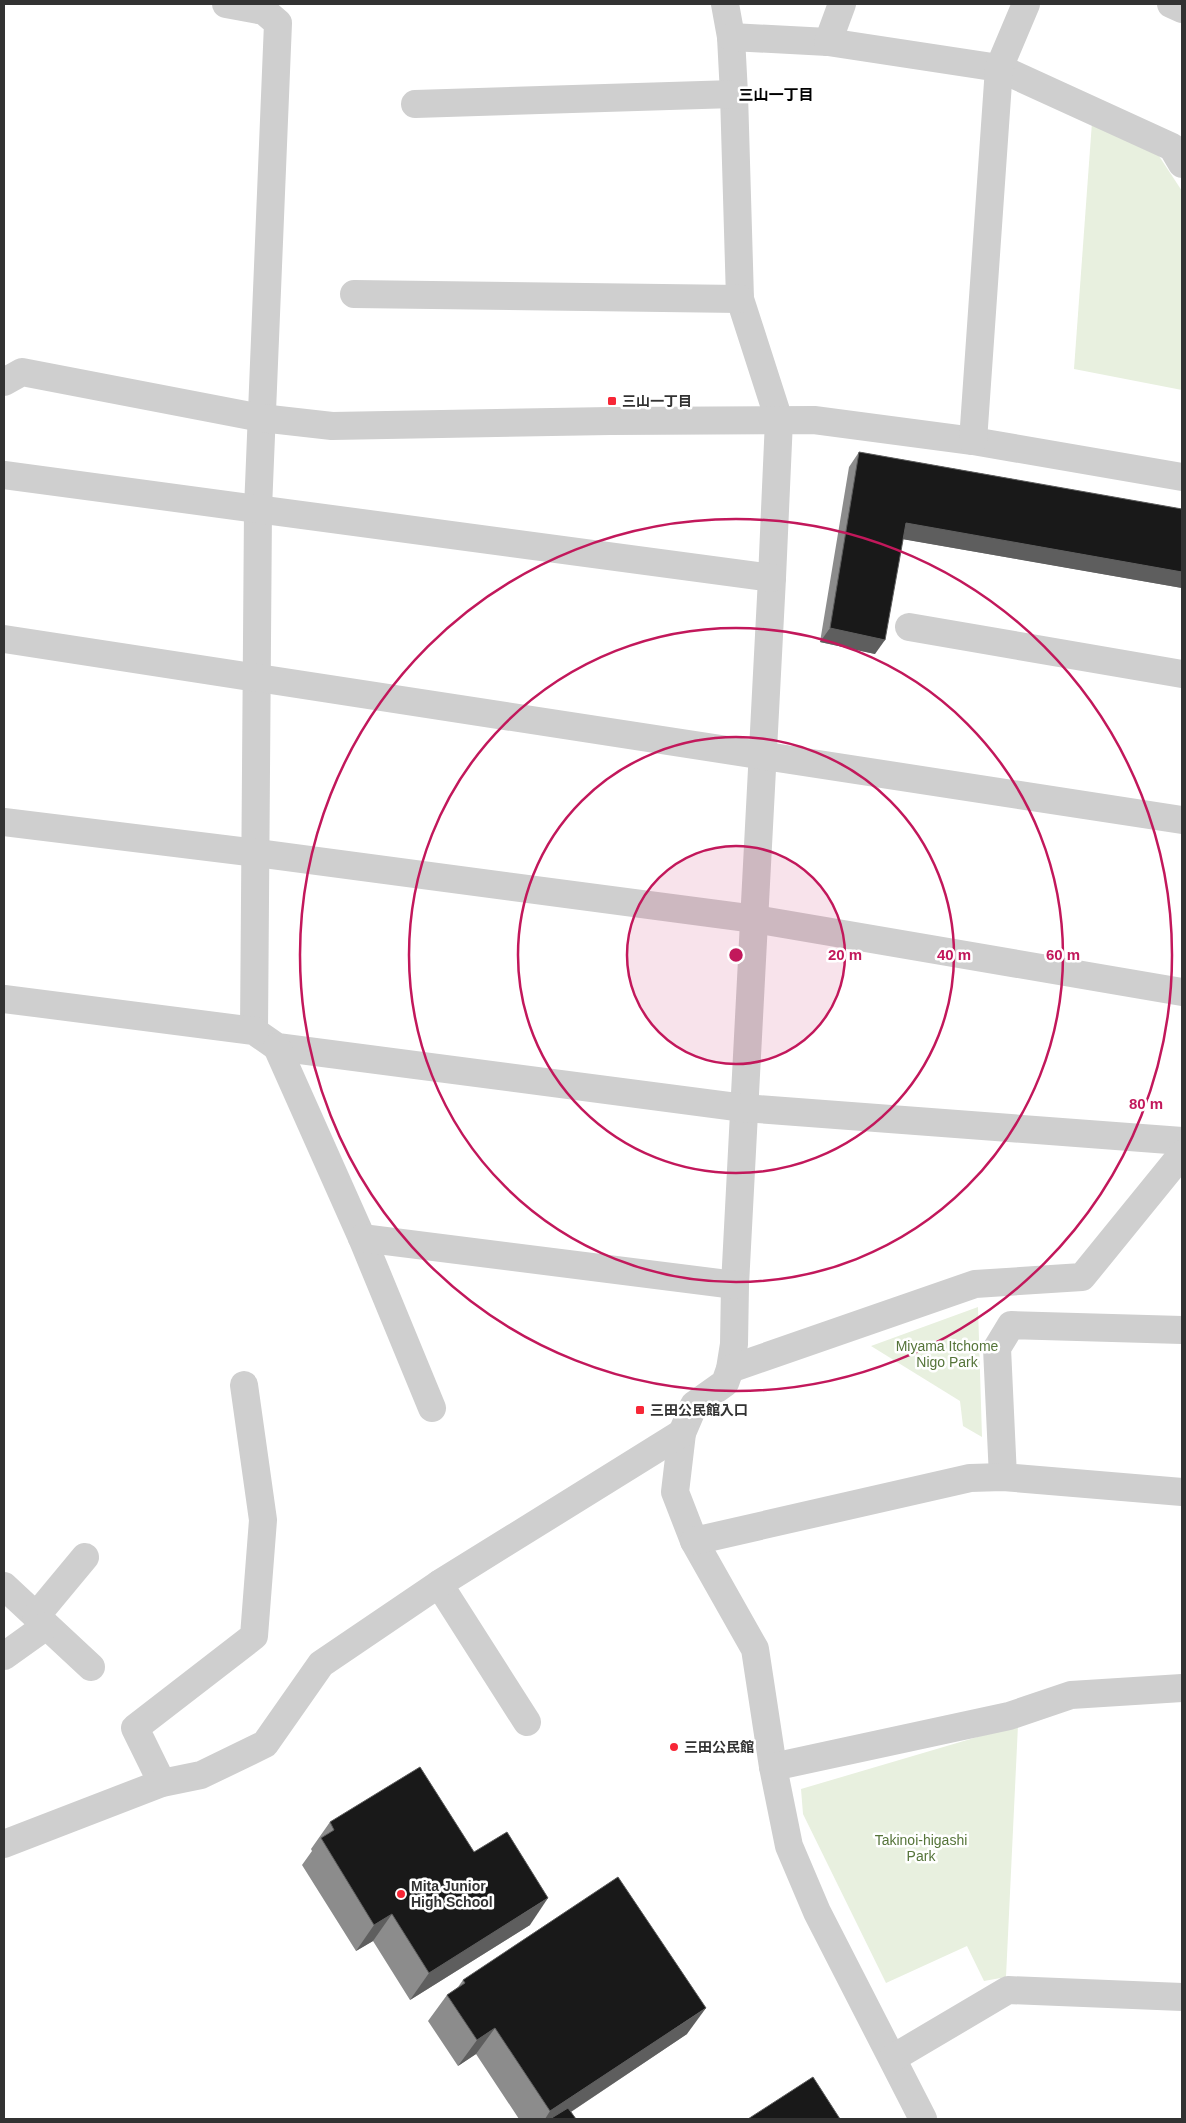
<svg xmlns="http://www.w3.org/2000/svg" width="1186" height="2123" font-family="Arial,'Noto Sans JP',sans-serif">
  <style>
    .green { fill: #e8f0df }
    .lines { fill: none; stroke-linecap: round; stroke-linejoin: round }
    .minor { stroke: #cfcfcf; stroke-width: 28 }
    .wall { fill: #8c8c8c }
    .shaded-wall { fill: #5e5e5e }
    .building { fill: #191919; stroke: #5e5e5e }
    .ring { fill: none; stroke: #c2185b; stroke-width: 2.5 }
    .poi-dot { fill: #f72636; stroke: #fff; stroke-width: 2 }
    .labels { text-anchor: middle; stroke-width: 5; stroke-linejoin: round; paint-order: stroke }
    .poi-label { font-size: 14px; font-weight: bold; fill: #323232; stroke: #fff; text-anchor: start }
    .park-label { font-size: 14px; fill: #557439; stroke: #fff }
    .neighbourhood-label { font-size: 15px; font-weight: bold; fill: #000; stroke: #fff }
    .centre { fill: #c2185b; stroke: #fff; stroke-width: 2.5 }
    .ring-label { font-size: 15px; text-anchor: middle; font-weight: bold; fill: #c2185b; stroke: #fff; stroke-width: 5; stroke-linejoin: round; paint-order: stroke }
  </style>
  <rect width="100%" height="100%" fill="#fff"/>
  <g class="green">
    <path d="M1092 122 1157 153 1182 191V390L1074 369Z"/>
    <path d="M978 1307 982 1437 963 1426 960 1401 871 1346Z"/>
    <path d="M1018 1725 1006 1977 984 1981 967 1946 886 1983 803 1814 801 1789Z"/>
  </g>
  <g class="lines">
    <g class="minor">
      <path d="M226 4 264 11 278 23 258 509 254 1031"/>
      <path d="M725 4 731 37 734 94 740 299 779 420 772 578 735 1285 734 1344 730 1369 725 1383 694 1405 682 1433 675 1492 694 1541 755 1649 773 1767 789 1846 817 1912 923 2119"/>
      <path d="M1171 4 1182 9"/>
      <path d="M731 37 828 42 999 68 1172 147 1182 164"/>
      <path d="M828 42 842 4"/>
      <path d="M415 104 734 94"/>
      <path d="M354 294 740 299"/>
      <path d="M4 382 22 372 261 418 332 426 610 421 814 420 973 441 1182 477"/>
      <path d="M973 441 999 68 1026 4"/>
      <path d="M4 475 772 578"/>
      <path d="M909 627 1182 674"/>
      <path d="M4 639 1182 820"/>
      <path d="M4 822 257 853 755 919 1182 992"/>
      <path d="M4 999 254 1031 277 1047 744 1108 1182 1141"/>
      <path d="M277 1047 362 1238 432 1408"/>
      <path d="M362 1238 735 1285"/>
      <path d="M730 1369 975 1284 1082 1277 1182 1154"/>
      <path d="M1003 1477 997 1348 1011 1325 1182 1330"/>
      <path d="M694 1541 970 1478 1003 1477 1182 1492"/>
      <path d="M439 1584 527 1722"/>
      <path d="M4 1586 91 1667"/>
      <path d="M36 1616 85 1557"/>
      <path d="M4 1656 46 1626"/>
      <path d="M773 1767 1009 1716 1071 1695 1182 1688"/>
      <path d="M162 1783 135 1728 254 1636 263 1520 244 1385"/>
      <path d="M4 1844 162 1783 201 1775 265 1744 321 1664 439 1584 682 1433"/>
      <path d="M893 2058 1008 1990 1182 1997"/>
    </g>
  </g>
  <g class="wall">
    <path d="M859 452 1182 509V588L903 539 875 654 820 642 849 467Z"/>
    <path d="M330 1822 474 1852 530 1925 410 2000 373 1941 356 1951 302 1865 312 1851 311 1849Z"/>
    <path d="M463 1980 687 2034 571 2112 576 2119H519L476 2054 458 2066 428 2021 447 1995 458 1987Z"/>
  </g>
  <g class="shaded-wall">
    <path d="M906 523 1182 572V588L896 538Z"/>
    <path d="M830 628 885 640 875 654 820 642Z"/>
    <path d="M548 1898 530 1925 410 2000 429 1973Z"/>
    <path d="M392 1914 373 1941 356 1951 374 1925Z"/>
    <path d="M706 2008 687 2034 560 2119H545L550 2111Z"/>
    <path d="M495 2028 476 2054 458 2066 477 2040Z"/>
  </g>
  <g class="building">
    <path d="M859 452 1182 509V572L906 523 885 640 830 628Z"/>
    <path d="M420 1767 474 1852 507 1832 548 1898 429 1973 392 1914 374 1925 321 1838 334 1830 330 1822Z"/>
    <path d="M618 1877 706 2008 550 2111 495 2028 477 2040 447 1995 465 1983 463 1980Z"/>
    <path d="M813 2077 840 2119H748Z"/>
    <path d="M568 2108 576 2119H550Z"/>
  </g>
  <circle cx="736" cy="955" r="109" fill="#c2185b" fill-opacity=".12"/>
  <g class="ring">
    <circle cx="736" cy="955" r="109"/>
    <circle cx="736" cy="955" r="218"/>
    <circle cx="736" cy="955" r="327"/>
    <circle cx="736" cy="955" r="436"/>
  </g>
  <g class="poi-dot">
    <rect x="607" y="396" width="10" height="10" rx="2.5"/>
    <rect x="635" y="1405" width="10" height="10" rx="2.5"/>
    <circle cx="674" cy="1747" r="5"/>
    <circle cx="401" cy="1894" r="5"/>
  </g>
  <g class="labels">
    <g class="poi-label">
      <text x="622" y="406">三山一丁目</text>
      <text x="650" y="1415">三田公民館入口</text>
      <text x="684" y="1752">三田公民館</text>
      <text x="411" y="1891">Mita Junior<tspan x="411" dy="16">High School</tspan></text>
    </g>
    <g class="park-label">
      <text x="947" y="1351">Miyama Itchome<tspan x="947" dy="16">Nigo Park</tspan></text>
      <text x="921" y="1845">Takinoi-higashi<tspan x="921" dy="16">Park</tspan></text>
    </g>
    <g class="neighbourhood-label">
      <text x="776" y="100">三山一丁目</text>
    </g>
  </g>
  <circle cx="736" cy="955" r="8" class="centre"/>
  <g class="ring-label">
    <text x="845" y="960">20 m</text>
    <text x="954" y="960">40 m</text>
    <text x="1063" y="960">60 m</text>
    <text x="1146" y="1109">80 m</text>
  </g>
  <rect width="1186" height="2123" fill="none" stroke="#323232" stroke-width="10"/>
</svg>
